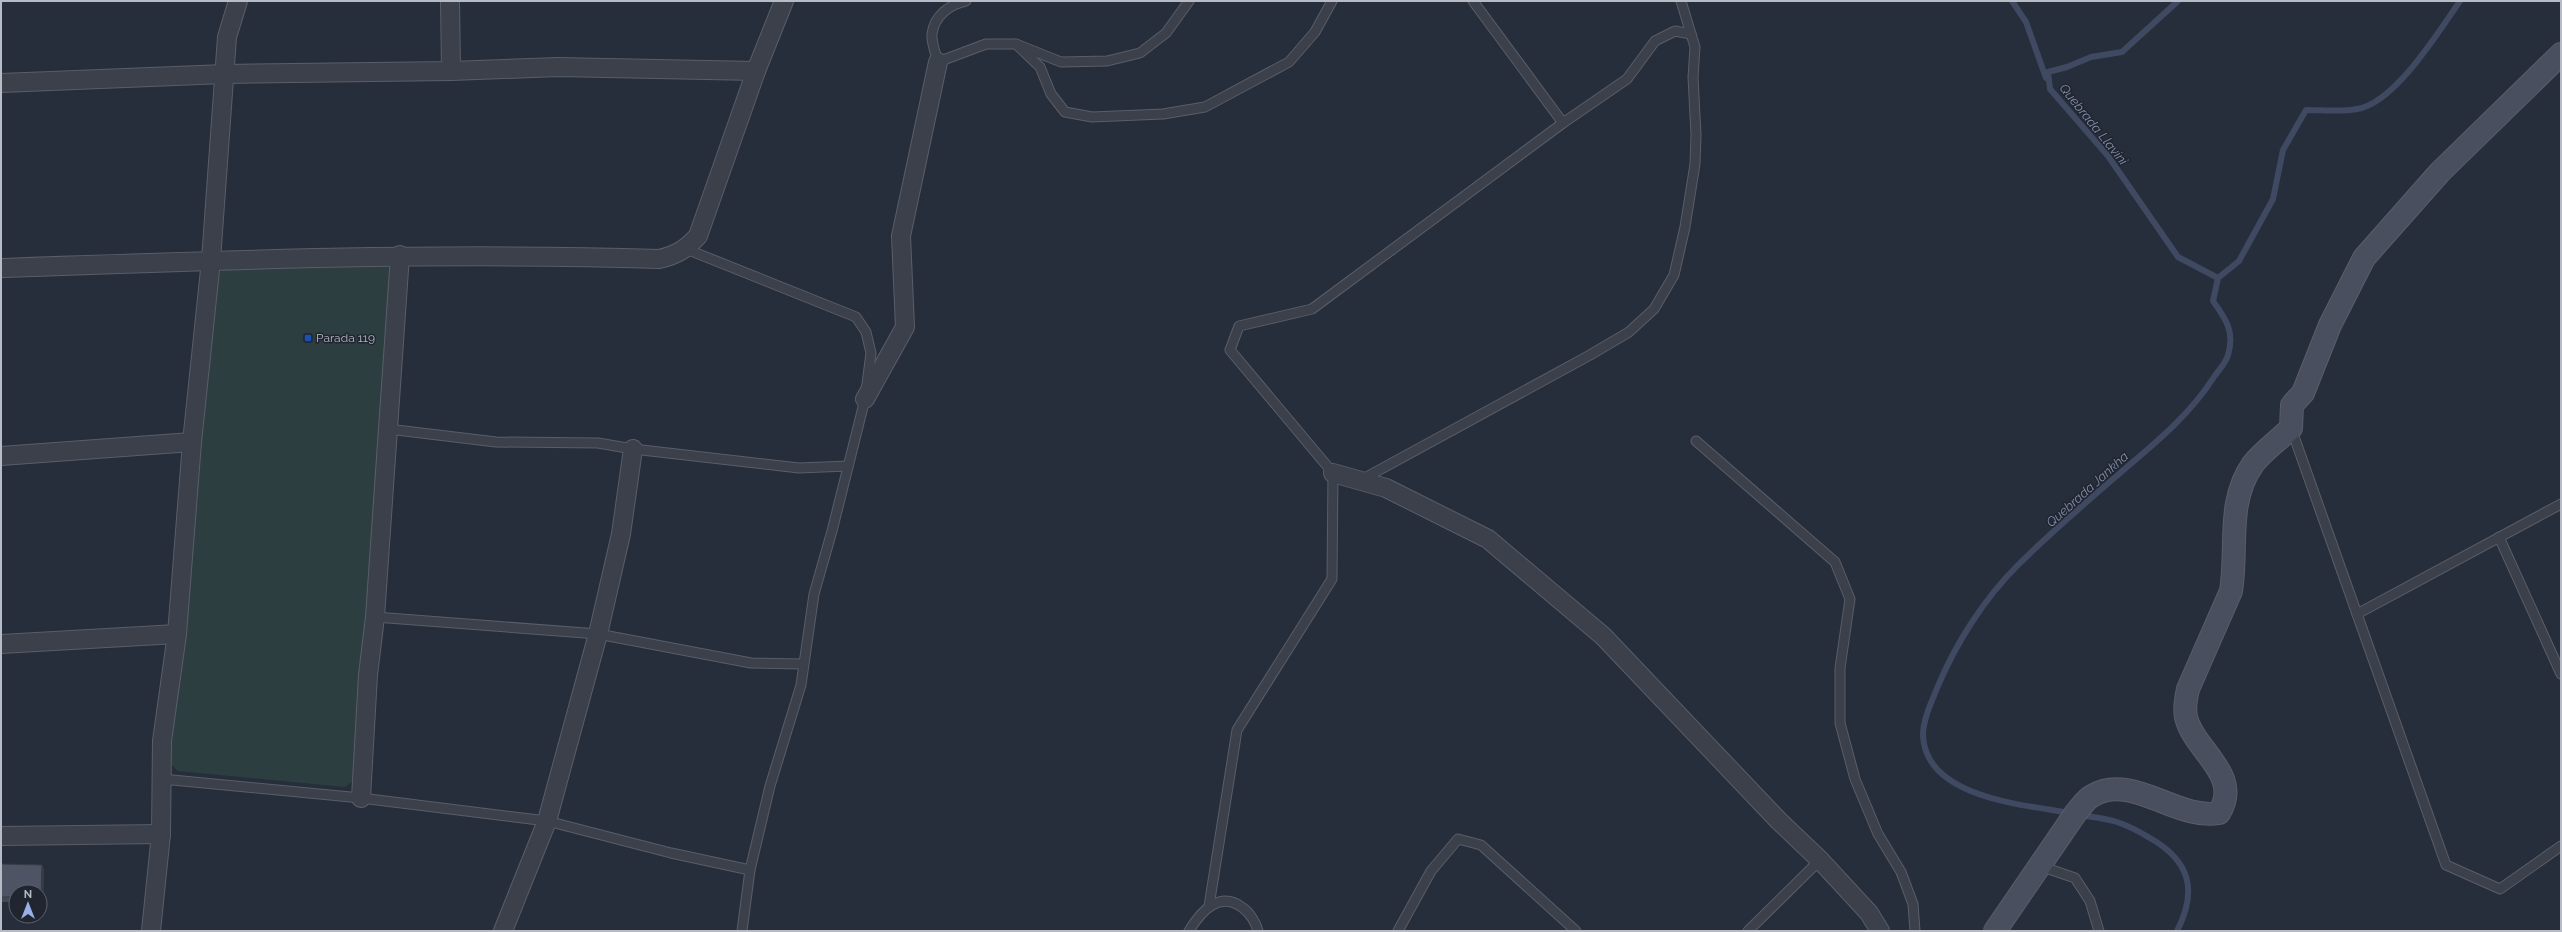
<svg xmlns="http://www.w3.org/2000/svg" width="2562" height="932" font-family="Raleway,sans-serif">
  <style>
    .green { fill: #2d3e40 }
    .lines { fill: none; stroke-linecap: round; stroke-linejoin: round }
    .stream { stroke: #3f4a62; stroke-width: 6 }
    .lane-casing { stroke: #595e69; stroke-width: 11 }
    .street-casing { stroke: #595e69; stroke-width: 20 }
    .secondary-casing { stroke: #595e69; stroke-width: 24 }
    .lane { stroke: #3b404b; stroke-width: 9 }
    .street { stroke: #3b404b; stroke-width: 18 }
    .secondary { stroke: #494f5e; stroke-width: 22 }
    .wall { fill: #434855 }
    .shaded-wall { fill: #373b45 }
    .building { fill: #4e5463; stroke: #373b45 }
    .transit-dot { fill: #1a4fb4; stroke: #202530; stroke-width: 1.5 }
    .labels { text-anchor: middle; stroke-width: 3; stroke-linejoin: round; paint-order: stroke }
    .poi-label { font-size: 12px; fill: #b7bbc6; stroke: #202530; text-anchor: start }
    .water-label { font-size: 13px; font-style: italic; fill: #828faa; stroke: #202530 }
  </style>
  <rect width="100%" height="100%" fill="#272e3b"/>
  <path class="green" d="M381 263 390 268 392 277 353 781 345 787 178 771 172 765 171 755 218 275 223 269Z"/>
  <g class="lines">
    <g class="stream">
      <path d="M2012 1 2026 22 2046 78"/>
      <path d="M2178 1 2122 52 2091 57 2067 67 2048 72 2050 89 2108 156 2178 257 2218 278"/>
      <path d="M2071 813C2025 805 1925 798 1923 735 1923 719 1932 701 1938 686 1956 643 1984 599 2017 566 2052 531 2090 499 2127 467 2159 440 2191 413 2214 377 2218 371 2226 363 2228 355 2235 332 2226 319 2213 301L2218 278 2239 261 2273 199 2283 150 2306 110C2322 110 2341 112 2357 109 2395 103 2439 31 2460 1"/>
      <path d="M2080 815C2092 817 2105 818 2117 822 2129 826 2140 832 2150 838 2190 861 2198 890 2177 931"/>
    </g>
    <defs>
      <g id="lane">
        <path d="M966 1C950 4 934 16 932 34 931 42 936 55 938 62L986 44H1016L1061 62 1107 61 1140 53 1166 33 1189 1"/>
        <path d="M1473 1 1563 123"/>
        <path d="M1681 1 1691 34"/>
        <path d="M1016 44 1040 67 1051 94 1065 112 1092 117 1163 114 1205 107 1289 62 1315 32 1332 1"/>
        <path d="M686 249 856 317 866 332 871 353 865 399 832 531 814 594 801 685 770 786 750 870 742 931"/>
        <path d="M2291 428 2446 865 2500 889 2561 846"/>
        <path d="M388 429 496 442 598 443 633 449 799 468 848 466"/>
        <path d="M1696 441 1835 562 1850 599 1840 668V723L1855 779 1878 834 1901 872 1913 904 1915 931"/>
        <path d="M2499 537 2561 674"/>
        <path d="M2357 614 2561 504"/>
        <path d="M375 617 598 634 751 663 803 664"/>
        <path d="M162 779 361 798 547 821 671 853 750 870"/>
        <path d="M2040 866 2075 878 2090 901 2099 931"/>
        <path d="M1209 906 1237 730 1332 579 1333 473 1230 350 1239 326 1312 309 1563 123 1627 79 1655 41 1675 31 1691 34 1695 47 1693 77 1696 135 1695 164 1685 227 1674 275 1654 309 1629 332 1590 355 1361 480"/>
        <path d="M1189 931C1201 911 1220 890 1243 908 1250 913 1256 923 1258 931"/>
        <path d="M1398 931 1431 871 1458 839 1481 845 1576 931"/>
        <path d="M1748 931 1820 860"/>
      </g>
      <g id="street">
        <path d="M450 1 451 71"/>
        <path d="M1 83 225 74 451 71 558 67 756 71"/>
        <path d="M1 268C221 260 439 252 659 259 677 255 686 249 698 236L756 71 784 1"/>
        <path d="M865 399 905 327 901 236 938 62"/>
        <path d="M1 456 192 442"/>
        <path d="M1333 473 1386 488 1488 539 1603 636 1779 821 1820 860 1869 913 1880 931"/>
        <path d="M1 644 177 634"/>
        <path d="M361 798 368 675 375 617 400 255"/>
        <path d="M1 836 161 834"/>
        <path d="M151 931 161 834 162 741 177 634 192 442 211 260 227 37 238 1"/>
        <path d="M503 931 547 821 598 634 621 534 633 449"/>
      </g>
      <path id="secondary" d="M1995 931 2075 814C2080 808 2086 799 2092 796 2132 772 2177 821 2219 813 2243 775 2194 751 2186 717 2184 708 2186 698 2188 689L2231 591C2238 549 2226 502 2253 464 2263 451 2279 440 2291 428L2292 405 2303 393 2330 325 2364 258 2440 172 2561 54"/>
    </defs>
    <use href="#lane" class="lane-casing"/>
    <use href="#street" class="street-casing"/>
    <use href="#secondary" class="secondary-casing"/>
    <use href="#lane" class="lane"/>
    <use href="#street" class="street"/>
    <use href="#secondary" class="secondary"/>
  </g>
  <path class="wall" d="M1 864 42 865 44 870 43 902H40V892H16V902H1Z"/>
  <path class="shaded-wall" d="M42 865 44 870 43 902 41 897Z"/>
  <path class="building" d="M1 864 42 865 41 897H40V892H16V897H1Z"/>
  <rect class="transit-dot" x="304" y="334" width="8" height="8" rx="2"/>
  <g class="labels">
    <g class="poi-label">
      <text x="316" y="342">Parada 119</text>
    </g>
    <g class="water-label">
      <text transform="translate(2094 124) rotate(51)" y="5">Quebrada Llavini</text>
      <text transform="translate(2087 489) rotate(-42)" y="5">Quebrada Jankha</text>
    </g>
  </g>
  <rect width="2562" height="932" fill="none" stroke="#b7bbc6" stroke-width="4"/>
  <g transform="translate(28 904)"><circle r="19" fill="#202530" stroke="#5c616c"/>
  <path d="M0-3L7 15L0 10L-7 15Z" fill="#98afea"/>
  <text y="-6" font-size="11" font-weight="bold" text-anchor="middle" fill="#b7bbc6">N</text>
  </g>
</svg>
